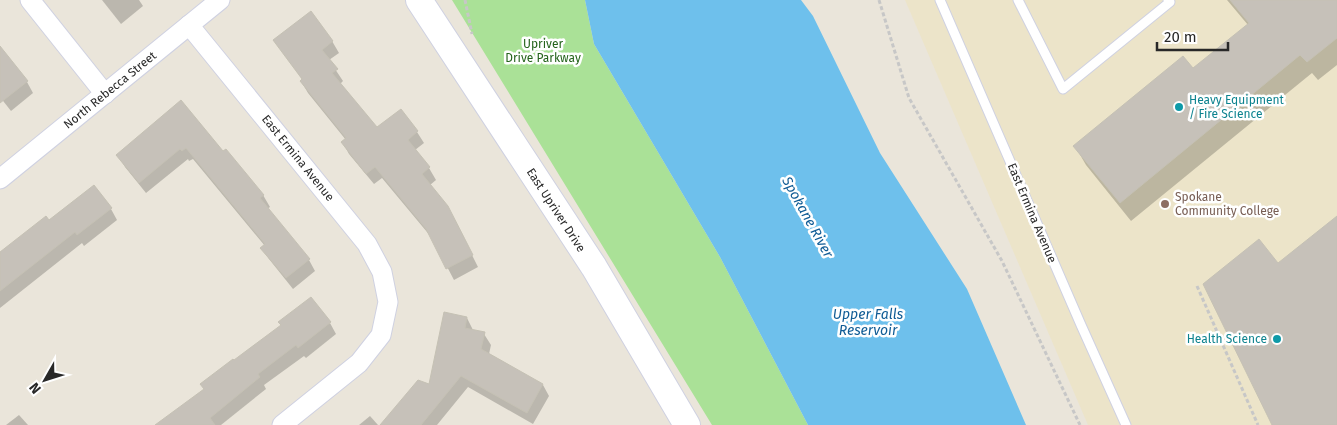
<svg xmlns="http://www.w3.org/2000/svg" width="1337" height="425" font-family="'Fira Sans',sans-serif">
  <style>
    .education { fill: #ece4c9 }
    .green { fill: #aae197 }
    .water { fill: #6ec0ec }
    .shadow { fill: #0003 }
    .building { fill: #c6c1b9; stroke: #c5c1b4 }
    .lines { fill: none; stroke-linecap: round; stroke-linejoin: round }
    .lane-casing { stroke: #cfd1e1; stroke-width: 11 }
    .street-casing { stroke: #cfd1e1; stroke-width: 21 }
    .secondary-casing { stroke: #cfd1e1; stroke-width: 28 }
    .path { stroke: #c7c7c7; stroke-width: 3; stroke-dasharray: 4 2.5; stroke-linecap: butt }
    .lane { stroke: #fff; stroke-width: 9 }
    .street { stroke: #fff; stroke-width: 19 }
    .secondary { stroke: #fff; stroke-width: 26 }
    .culture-dot { fill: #0f9aa8; stroke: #fff; stroke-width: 2 }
    .education-dot { fill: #8d6e63; stroke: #fff; stroke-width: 2 }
    .labels { text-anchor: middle; stroke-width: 5; stroke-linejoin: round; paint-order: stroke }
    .park-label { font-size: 12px; fill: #24631b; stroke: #fff }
    .street-label { font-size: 12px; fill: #282828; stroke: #fff }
    .culture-label { font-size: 12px; fill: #0d838f; stroke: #fff; text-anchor: start }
    .education-label { font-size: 12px; fill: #785e54; stroke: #fff; text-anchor: start }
    .water-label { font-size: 14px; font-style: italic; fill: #105c95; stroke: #fff }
  </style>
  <rect width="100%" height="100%" fill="#eae5da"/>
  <path class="education" d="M905 0H1337V425H1088Z"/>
  <path class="green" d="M452 0H585L594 44 720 257 808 425H712Z"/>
  <path class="water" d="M585 0H801L813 16 880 153 967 289 1026 425H808L720 257 594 44Z"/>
  <g class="shadow">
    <path d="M102 0H139L143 6 121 24Z"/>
    <path d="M1227 0H1337V65L1318 80 1312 73 1131 221 1086 165 1075 146 1193 70 1248 25Z"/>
    <path d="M274 40 332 41 339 53 329 60 343 81 340 84 377 129 401 111 417 132 424 143 415 150 429 168 436 180 430 185 454 219 478 267 454 280 432 238 382 178 374 184 349 154 343 143 346 140 308 93 301 81 303 80Z"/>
    <path d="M0 55 27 82 33 93 11 111 0 97Z"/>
    <path d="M181 102 223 153 263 195 270 207 267 209 309 260 315 271 293 289 269 259 262 248 265 246 193 159 189 161 188 159 146 193 125 167 118 155Z"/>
    <path d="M111 209 117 220 84 246 82 243 0 308V254L48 221Z"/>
    <path d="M467 318 473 330 484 334 491 345 489 354 543 385 549 396 533 424 468 387 437 425H381L430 386Z"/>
    <path d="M330 323 336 334 306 358 304 356 264 385 266 389 221 425H157L205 390 234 362Z"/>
    <path d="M19 415 28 425H6Z"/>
    <path d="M370 416 378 425H359Z"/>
  </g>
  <g class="building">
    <path d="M1230 0H1337V38L1307 62 1300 55 1120 203 1073 146 1183 56 1193 68 1249 23Z"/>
    <path d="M311 11 333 41 322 50 338 69 332 73 377 127 401 109 418 131 408 140 430 167 422 174 448 206 473 255 446 269 426 229 375 167 366 174 341 142 346 138 300 81 302 79 273 40Z"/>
    <path d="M0 46 28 81 0 103Z"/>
    <path d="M181 100 223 151 226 149 264 195 260 198 310 259 286 278 260 248 265 244 186 148 182 151 180 149 139 183 116 155Z"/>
    <path d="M94 185 112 208 77 235 75 232 0 291V252L46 216 49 220Z"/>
    <path d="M1337 216V425H1272L1203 284 1259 239 1278 263Z"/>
    <path d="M311 297 331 322 298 348 296 345 258 374 260 377 210 418 215 425H155L204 389 200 384 233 359 234 360 281 325 278 322Z"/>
    <path d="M444 312 467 317 465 328 485 332 481 349 543 384 527 413 461 376 421 425H380L418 380 429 384Z"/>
  </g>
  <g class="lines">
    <defs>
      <g id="lane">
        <path d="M940 0 1081 325 1126 425"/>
        <path d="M1018 0 1063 89 1170 2 1168 0"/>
      </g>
      <g id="street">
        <path d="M30 0 105 94"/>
        <path d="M189 25 367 244 382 272 388 302 381 335 359 363 282 425"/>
        <path d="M0 179 220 0"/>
      </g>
      <path id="secondary" d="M419 0 594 267 687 425"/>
    </defs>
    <use href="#lane" class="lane-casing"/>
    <use href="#street" class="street-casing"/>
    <use href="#secondary" class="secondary-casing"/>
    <g class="path">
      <path d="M465 0 472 34"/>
      <path d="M879 0 909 98 1002 261 1080 425"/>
      <path d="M1197 286 1258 425"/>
    </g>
    <use href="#lane" class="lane"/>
    <use href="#street" class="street"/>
    <use href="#secondary" class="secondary"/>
  </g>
  <g class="culture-dot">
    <circle cx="1179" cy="107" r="5"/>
    <circle cx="1277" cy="339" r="5"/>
  </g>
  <circle class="education-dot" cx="1165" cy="204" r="5"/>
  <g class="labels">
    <g class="park-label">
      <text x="543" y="48">Upriver<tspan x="543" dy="14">Drive Parkway</tspan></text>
    </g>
    <g class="street-label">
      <text transform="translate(110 90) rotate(-39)" y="4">North Rebecca Street</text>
      <text transform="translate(298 158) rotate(51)" y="4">East Ermina Avenue</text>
      <text transform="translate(556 210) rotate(57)" y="4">East Upriver Drive</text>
      <text transform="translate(1032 213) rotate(67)" y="4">East Ermina Avenue</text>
    </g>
    <g class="culture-label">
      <text x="1189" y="104">Heavy Equipment<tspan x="1189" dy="14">/ Fire Science</tspan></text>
      <text x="1267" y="343" text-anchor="end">Health Science</text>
    </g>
    <g class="education-label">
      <text x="1175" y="201">Spokane<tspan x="1175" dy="14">Community College</tspan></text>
    </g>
    <g class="water-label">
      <text transform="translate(808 217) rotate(61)" y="5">Spokane River</text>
      <text x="868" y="319">Upper Falls<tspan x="868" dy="16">Reservoir</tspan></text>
    </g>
  </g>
  <g transform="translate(45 380) rotate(231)" stroke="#ffffff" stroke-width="4" paint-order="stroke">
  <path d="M0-4L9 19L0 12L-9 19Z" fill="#282828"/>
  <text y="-8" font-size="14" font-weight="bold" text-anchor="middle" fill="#282828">N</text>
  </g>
  <path d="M1157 42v8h71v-8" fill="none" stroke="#282828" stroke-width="2.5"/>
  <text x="1164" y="42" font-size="15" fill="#282828" stroke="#ffffff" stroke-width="4" paint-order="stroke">20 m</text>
</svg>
